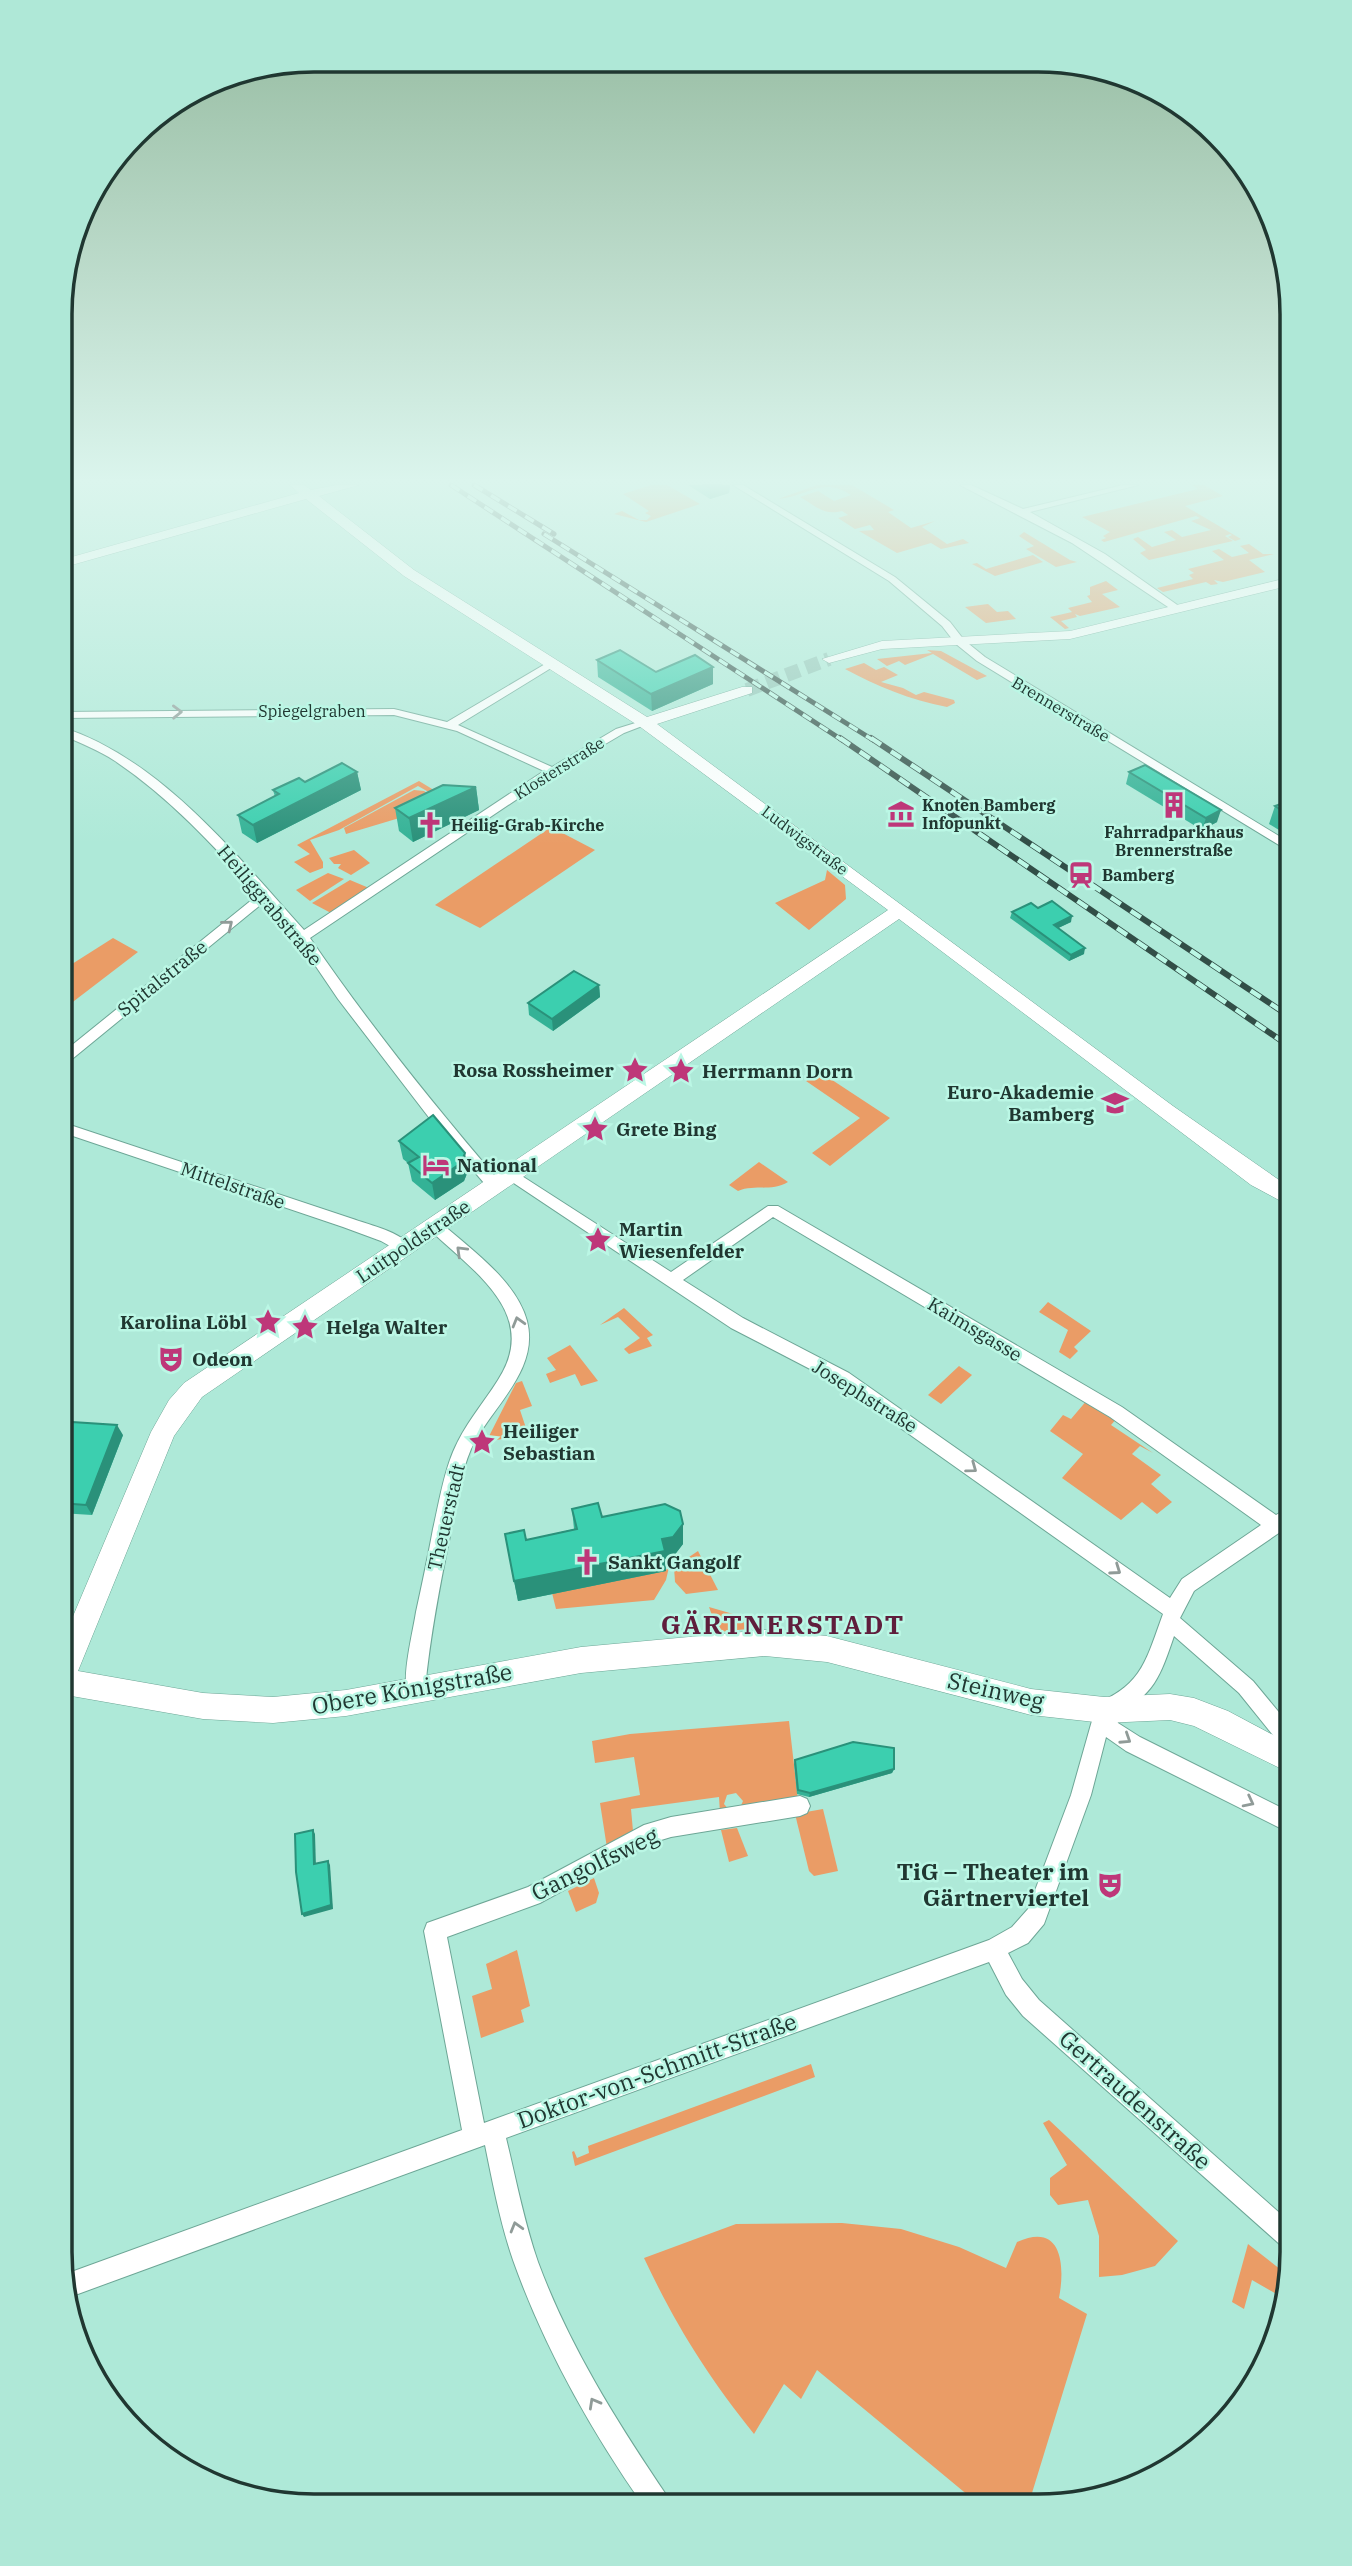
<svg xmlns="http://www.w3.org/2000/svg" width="1352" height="2566" font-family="'IBM Plex Serif',serif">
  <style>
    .green { fill: #ea9c66 }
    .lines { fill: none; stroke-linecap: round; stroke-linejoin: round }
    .secondary-tunnel { stroke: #92c5b7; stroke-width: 14; stroke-dasharray: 14 7; stroke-linecap: butt }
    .street-casing { stroke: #6da696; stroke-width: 2 }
    .secondary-casing { stroke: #6da696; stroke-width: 1 }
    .street { fill: #fff; fill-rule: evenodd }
    .secondary { fill: #fff; fill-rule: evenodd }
    .rail-far1-casing { stroke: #324e47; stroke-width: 5 }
    .rail-casing { stroke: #324e47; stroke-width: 6 }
    .rail-far1 { stroke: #bbf7e5; stroke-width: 3.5; stroke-dasharray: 10; stroke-linecap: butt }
    .rail { stroke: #bbf7e5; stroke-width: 4.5; stroke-dasharray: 12; stroke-linecap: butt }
    .wall { fill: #34b296 }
    .shaded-wall { fill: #2a917a }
    .building { fill: #3ccfaf; stroke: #2a917a; stroke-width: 2 }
    .oneway { stroke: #909b98 }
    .labels { text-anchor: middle; stroke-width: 5; stroke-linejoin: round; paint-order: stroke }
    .far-street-label { font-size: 16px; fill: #203731; stroke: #bbf7e5 }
    .far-poi-label { font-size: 16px; font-weight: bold; fill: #203731; stroke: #bbf7e5; text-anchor: start }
    .street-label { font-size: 19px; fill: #203731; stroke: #bbf7e5 }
    .poi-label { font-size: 19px; font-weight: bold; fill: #203731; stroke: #bbf7e5; text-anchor: start }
    .near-street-label { font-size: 23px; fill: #203731; stroke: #bbf7e5 }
    .near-poi-label { font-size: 23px; font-weight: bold; fill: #203731; stroke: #bbf7e5; text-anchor: end }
    .district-label { font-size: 26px; font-weight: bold; letter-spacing: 2px; fill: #5f1e3c; stroke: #bbf7e5 }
    .rim { fill: none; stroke: #203731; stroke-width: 3.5 }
  </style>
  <rect width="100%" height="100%" fill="#aee9d8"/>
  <g class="green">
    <path d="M651 485H667L700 504 646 522 614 514 622 511 639 520H647L651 516 645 513 649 511 623 494Z"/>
    <path d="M817 485H852L894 510 888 512 911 528 935 521 922 527 947 544 963 539 969 543 941 549 931 543 897 553 859 531 874 530 870 525 855 529 838 518 848 515 842 511C824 516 816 506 800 497L818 491 834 501 851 495C822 476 807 497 778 499Z"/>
    <path d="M1192 485H1204L1223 496 1185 506 1241 539 1235 541 1228 537 1232 535 1230 534 1225 536 1233 541 1149 560 1140 553 1146 550 1133 539 1138 537 1152 547 1176 540 1164 532 1172 530 1182 537 1211 530 1191 521 1200 518 1196 516 1104 542 1101 540 1106 538 1103 536 1110 532 1082 517 1198 489Z"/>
    <path d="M1024 532 1070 560 1077 562 1056 567 1026 549 1034 546 1019 536Z"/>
    <path d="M1249 544 1263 554H1274L1249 560 1265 572 1223 582 1214 580 1218 584 1211 585 1206 582 1163 592 1157 588 1193 579 1189 575 1194 573 1188 569 1224 560 1212 551 1219 549 1232 557 1249 553 1240 546Z"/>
    <path d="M1033 555 1043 562 995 576 972 564 977 563 986 569Z"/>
    <path d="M1106 581 1118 590 1102 594 1120 607 1080 616 1075 614 1077 617 1061 621 1069 628 1065 629 1050 617 1072 612 1068 608 1092 602 1087 596 1090 595V587Z"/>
    <path d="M988 604 997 612 1008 611 1016 619 986 623 965 607Z"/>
    <path d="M927 650 941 651 987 676 977 680 933 654 905 665 899 661 887 666 877 659 932 653Z"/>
    <path d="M864 663 876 670 884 667 898 675 881 682 903 688 916 695 924 692 954 700 955 703 947 707C910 700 877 686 845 669Z"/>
    <path d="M419 781 447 798 443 800 418 786 339 830 310 840 323 862V868L310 873 294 862 310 854 297 845Z"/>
    <path d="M414 790 424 791 437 800 406 816 346 834 344 828Z"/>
    <path d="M551 827 595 850 480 928 435 905Z"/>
    <path d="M354 850 370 863 351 875 338 868 341 864H334L329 858Z"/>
    <path d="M827 870 845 885 846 899 809 930 775 903 825 880Z"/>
    <path d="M328 873 344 879 310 901 296 890Z"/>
    <path d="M350 880 369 888 331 913 312 903Z"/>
    <path d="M113 938 138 952 61 1011V971Z"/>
    <path d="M820 1072 890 1118 830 1166 812 1153 860 1118 806 1081Z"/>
    <path d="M759 1162 788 1182C772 1192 755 1184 738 1191L729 1185Z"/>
    <path d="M1048 1302 1091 1331 1074 1347 1078 1351 1070 1359 1059 1352 1068 1330 1039 1312Z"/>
    <path d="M624 1308 653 1335 647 1338 652 1346 629 1354 624 1349 640 1338 618 1317 600 1325Z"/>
    <path d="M570 1345 595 1377 598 1381 581 1386 575 1374 550 1383 546 1374 556 1370 547 1358Z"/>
    <path d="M959 1366 972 1375 941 1404 928 1395Z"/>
    <path d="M522 1381 532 1406 520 1410 528 1434 491 1441 487 1451 481 1452 516 1383Z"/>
    <path d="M1088 1399 1118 1417 1111 1425 1153 1453 1140 1446 1132 1454 1161 1475 1151 1484 1172 1502 1157 1514 1142 1502 1121 1520 1062 1478 1083 1454 1050 1431 1063 1415 1071 1419Z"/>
    <path d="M698 1551 718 1590 686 1594 675 1582 674 1567Z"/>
    <path d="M669 1567 666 1580 654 1600 556 1609 552 1593 665 1571Z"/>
    <path d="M709 1607 740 1616 747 1629 718 1632Z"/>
    <path d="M789 1721 798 1800 739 1810 743 1801 736 1793 727 1795 724 1804 730 1811 720 1813 719 1797 631 1809 633 1831 607 1848 600 1803 640 1795 634 1757 595 1763 592 1741 630 1734Z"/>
    <path d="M823 1809 838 1871 814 1876 809 1871 795 1814Z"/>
    <path d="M737 1828 748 1856 729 1862 721 1830Z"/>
    <path d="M594 1878 599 1893 596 1903 576 1912 568 1891Z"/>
    <path d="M517 1950 530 2006 521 2010 524 2022 481 2038 472 1996 492 1989 486 1964Z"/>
    <path d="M811 2064 815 2077 575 2166 572 2152 574 2151 577 2158 589 2153 588 2146Z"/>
    <path d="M1049 2120 1178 2241 1155 2266 1122 2275 1099 2277V2236L1088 2200 1058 2205 1050 2195V2178L1067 2165 1043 2123Z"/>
    <path d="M842 2223 901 2229 959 2247 1006 2268 1017 2242C1063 2221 1065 2267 1059 2298L1087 2314 1028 2506H981L817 2370 801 2399 784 2384 754 2434C707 2375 676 2326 644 2258L736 2224Z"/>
    <path d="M1248 2244 1290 2277 1285 2299 1252 2280 1244 2309 1232 2302Z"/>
  </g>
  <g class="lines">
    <path class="secondary-tunnel" d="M747 690 829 659"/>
    <defs>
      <g id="street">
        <path d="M733 485H743L895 577 950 622 964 640 985 657 1292 844V853L977 661 956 644 942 626 889 581Z"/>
        <path d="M960 485H971L1023 509 1123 485H1138L1030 512 1105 554 1183 609 1174 611 1072 543Z"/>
        <path d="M552 660 556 661V665L458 725 552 767 616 729 645 720 650 723 624 733 556 773 310 938C368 1023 433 1104 500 1182L502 1186 500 1190H490L437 1128 338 999 298 940 264 902 66 1064 61 1066V1054L258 895C214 846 170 798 115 761 99 750 79 743 61 734V727C160 758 237 856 304 930L544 771 457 731 394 715 61 718V712L394 709 447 722Z"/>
        <path d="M61 1122 353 1219C372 1226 400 1231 412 1248L404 1254 381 1241 343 1227 61 1132Z"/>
        <path d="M511 1169 671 1272 768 1206H778L1122 1407 1276 1515 1292 1506V1524L1194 1591 1180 1618 1253 1681 1292 1728V1753L1285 1750 1239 1693 1174 1636C1161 1674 1154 1697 1115 1714L1118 1723 1140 1737 1292 1813V1834L1126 1751 1106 1737 1091 1795 1044 1924 1028 1943 1008 1953 1022 1979 1039 2000 1292 2224V2252L1284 2248 1023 2016 1006 1995 989 1962 506 2138C516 2179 524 2222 538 2262 569 2346 617 2422 667 2496L671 2505H643C590 2429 544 2347 513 2260 500 2222 493 2184 485 2145L67 2298 63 2275 462 2130 424 1931 427 1923 528 1887 644 1825 671 1817 800 1796 807 1799 810 1806 807 1813 800 1816 671 1837 648 1844 540 1903 447 1937 484 2123 989 1940 1012 1927 1028 1909 1071 1795 1097 1703C1143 1685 1147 1657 1163 1614L837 1383 731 1328 506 1178 504 1174 506 1170ZM773 1217 1110 1417 1261 1525 1182 1579 1170 1598 849 1373 743 1318 683 1280Z"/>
        <path d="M435 1220 440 1222C470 1249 516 1280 527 1321 540 1371 490 1408 471 1449 460 1475 456 1504 451 1531 440 1584 430 1636 425 1689L422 1695 415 1698 408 1695C401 1678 413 1632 416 1612 422 1584 428 1557 433 1529 439 1503 443 1476 453 1452 464 1425 483 1404 498 1380 541 1314 473 1271 430 1230L427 1226Z"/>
      </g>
      <g id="secondary">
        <path d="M290 485H304L311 490 336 485H359L319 496 414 570 647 717 742 687H752V693L657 724 1173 1106 1292 1189V1207L1251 1185 899 919 202 1397 174 1436 78 1671 203 1693 273 1697 346 1690 581 1647 765 1630 827 1636 1031 1689 1104 1697 1170 1694 1194 1698 1228 1711 1292 1745V1774L1194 1726 1170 1720 1104 1723 1031 1715 827 1662 765 1656 581 1673 346 1716 273 1723 203 1719 60 1694V1647L151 1432 169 1400 184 1383 888 910 639 726 404 576 306 499 61 568V560L299 493Z"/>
        <path d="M1292 577V585L1070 639 882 649 829 663 822 659 882 641 1070 631Z"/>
      </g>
    </defs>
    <use href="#street" class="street-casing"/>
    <use href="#secondary" class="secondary-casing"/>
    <use href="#street" class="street"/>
    <use href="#secondary" class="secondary"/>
    <defs>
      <g id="rail-far1">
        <path d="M451 485 842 740"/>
        <path d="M474 485 554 534"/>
        <path d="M544 534 873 740"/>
      </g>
      <g id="rail">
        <path d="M840 738 1292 1048"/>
        <path d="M871 738 1292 1018"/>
      </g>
    </defs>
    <use href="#rail-far1" class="rail-far1-casing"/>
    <use href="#rail" class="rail-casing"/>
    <use href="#rail-far1" class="rail-far1"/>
    <use href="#rail" class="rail"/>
  </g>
  <g class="wall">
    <path d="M688 485H730L729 493 710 499Z"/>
    <path d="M597 660 656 672 713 667V684L652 711 598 677Z"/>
    <path d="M357 772 361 790 257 843 242 833 238 815 275 797 273 790 305 782Z"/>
    <path d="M1129 772 1217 822 1202 830 1126 784Z"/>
    <path d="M476 787 479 810 413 842 399 831 395 808Z"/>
    <path d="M1292 800V838L1269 824 1275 806Z"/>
    <path d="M1038 908 1071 922 1058 928 1084 954 1069 961 1010 918 1012 912Z"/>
    <path d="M599 985 600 997 553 1031 529 1015 528 1003Z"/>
    <path d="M399 1141 468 1171 464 1181 435 1200 412 1181 408 1163 403 1159Z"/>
    <path d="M123 1435 92 1515 60 1513V1450Z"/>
    <path d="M572 1509 602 1517 683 1524V1544L673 1557 665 1559 666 1571 518 1601 505 1534 526 1540 574 1529Z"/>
    <path d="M795 1760 894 1769 892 1773 809 1797 797 1794 794 1764Z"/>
  </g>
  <g class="shaded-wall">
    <path d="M722 485H730L729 493 710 499V488Z"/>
    <path d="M713 667V684L652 711 651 694Z"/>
    <path d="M357 772 361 790 257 843 253 825Z"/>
    <path d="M476 787 479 810 413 842 409 818Z"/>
    <path d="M1221 810 1217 822 1202 830 1206 818Z"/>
    <path d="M1072 916 1071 922 1052 931 1054 925Z"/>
    <path d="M1085 948 1084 954 1069 961 1071 955Z"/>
    <path d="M599 985 600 997 553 1031 552 1019Z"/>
    <path d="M465 1153 468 1171 464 1181 435 1200 432 1183Z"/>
    <path d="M117 1425 123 1435 92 1515 86 1505Z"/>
    <path d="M683 1524V1544L673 1557 665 1559 666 1571 518 1601 514 1581 662 1539Z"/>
    <path d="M894 1769 892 1773 809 1797 810 1793Z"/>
    <path d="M313 1830 315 1834 316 1868 314 1864Z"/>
    <path d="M328 1861 330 1865 333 1909 304 1917 302 1914Z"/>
  </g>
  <g class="building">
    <path d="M705 485H722L710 488Z"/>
    <path d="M620 650 656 672 695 655 713 667 651 694 597 660Z"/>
    <path d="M342 763 357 772 253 825 238 815 279 794 273 790 299 778 305 782Z"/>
    <path d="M1145 765 1221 810 1206 818 1129 772Z"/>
    <path d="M443 785 476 787 409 818 395 808Z"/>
    <path d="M1292 800V817L1275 806Z"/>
    <path d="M1052 901 1072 916 1054 925 1085 948 1071 955 1012 912 1031 903 1038 908Z"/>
    <path d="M574 971 599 985 552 1019 528 1003Z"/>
    <path d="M433 1115 465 1153 461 1163 432 1183 408 1163 419 1157 399 1141Z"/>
    <path d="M72 1422 117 1425 86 1505 60 1503V1450Z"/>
    <path d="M598 1503 602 1517 665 1504 680 1511 683 1524 673 1537 662 1539 665 1551 514 1581 505 1534 524 1530 526 1540 577 1529 572 1509Z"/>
    <path d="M853 1742 894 1748V1769L810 1793 798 1790 795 1760Z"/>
    <path d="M313 1830 314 1864 328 1861 331 1905 302 1914 296 1872 295 1834Z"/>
  </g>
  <defs><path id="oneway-chevron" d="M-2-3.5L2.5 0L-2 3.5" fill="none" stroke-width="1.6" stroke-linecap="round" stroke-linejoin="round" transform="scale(1.75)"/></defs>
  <g class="oneway">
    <use href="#oneway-chevron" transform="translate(177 712) rotate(-1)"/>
    <use href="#oneway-chevron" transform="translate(228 925) rotate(-39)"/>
    <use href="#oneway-chevron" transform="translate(461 1251) rotate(-136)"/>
    <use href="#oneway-chevron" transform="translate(518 1322) rotate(-106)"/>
    <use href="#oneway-chevron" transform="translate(972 1468) rotate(36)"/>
    <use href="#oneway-chevron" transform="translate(1116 1570) rotate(35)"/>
    <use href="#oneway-chevron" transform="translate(1126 1739) rotate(33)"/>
    <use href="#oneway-chevron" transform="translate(1249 1802) rotate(27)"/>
    <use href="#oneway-chevron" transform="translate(516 2227) rotate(-106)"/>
    <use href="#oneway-chevron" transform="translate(594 2403) rotate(-119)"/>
  </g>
  <linearGradient id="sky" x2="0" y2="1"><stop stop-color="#94ba9f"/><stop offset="0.57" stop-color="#dbf5ed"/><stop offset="1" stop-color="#dbf5ed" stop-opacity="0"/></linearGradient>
  <rect width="1352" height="844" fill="url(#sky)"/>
  <defs>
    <symbol id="building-bare" viewBox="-9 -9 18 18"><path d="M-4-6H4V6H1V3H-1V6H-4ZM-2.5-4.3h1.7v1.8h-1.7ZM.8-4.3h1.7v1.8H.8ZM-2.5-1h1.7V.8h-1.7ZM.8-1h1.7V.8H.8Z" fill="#be3779" stroke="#bbf7e5" stroke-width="2.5" paint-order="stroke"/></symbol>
    <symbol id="museum-bare" viewBox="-9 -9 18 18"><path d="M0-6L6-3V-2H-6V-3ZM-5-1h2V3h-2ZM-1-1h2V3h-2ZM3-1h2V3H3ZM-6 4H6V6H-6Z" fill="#be3779" stroke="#bbf7e5" stroke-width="2.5" paint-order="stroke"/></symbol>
    <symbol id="church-bare" viewBox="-9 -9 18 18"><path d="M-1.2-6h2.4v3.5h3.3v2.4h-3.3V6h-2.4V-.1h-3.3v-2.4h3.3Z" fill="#be3779" stroke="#bbf7e5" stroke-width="2.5" paint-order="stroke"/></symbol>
    <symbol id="station-bare" viewBox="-9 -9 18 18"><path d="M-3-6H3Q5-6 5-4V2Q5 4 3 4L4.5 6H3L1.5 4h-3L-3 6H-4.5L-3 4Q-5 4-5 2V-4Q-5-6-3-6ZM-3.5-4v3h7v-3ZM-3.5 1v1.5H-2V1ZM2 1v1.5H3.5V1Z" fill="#be3779" stroke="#bbf7e5" stroke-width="2.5" paint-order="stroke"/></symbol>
    <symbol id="sight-bare" viewBox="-9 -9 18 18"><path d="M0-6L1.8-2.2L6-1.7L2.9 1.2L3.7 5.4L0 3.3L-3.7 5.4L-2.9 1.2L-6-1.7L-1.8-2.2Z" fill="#be3779" stroke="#bbf7e5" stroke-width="2.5" paint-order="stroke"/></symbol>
    <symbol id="university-bare" viewBox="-9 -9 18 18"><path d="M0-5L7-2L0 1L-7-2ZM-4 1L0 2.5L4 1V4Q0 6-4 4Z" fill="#be3779" stroke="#bbf7e5" stroke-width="2.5" paint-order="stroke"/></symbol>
    <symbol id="hotel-bare" viewBox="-9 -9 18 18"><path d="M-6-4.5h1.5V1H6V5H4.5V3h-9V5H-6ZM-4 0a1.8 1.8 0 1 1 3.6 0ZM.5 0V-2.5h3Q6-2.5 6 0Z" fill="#be3779" stroke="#bbf7e5" stroke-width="2.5" paint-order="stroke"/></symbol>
    <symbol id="theatre-bare" viewBox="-9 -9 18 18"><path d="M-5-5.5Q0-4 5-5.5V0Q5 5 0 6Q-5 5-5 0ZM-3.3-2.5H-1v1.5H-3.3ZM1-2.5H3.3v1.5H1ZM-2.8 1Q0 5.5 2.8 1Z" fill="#be3779" stroke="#bbf7e5" stroke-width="2.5" paint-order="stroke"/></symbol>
  </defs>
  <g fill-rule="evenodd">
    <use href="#building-bare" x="1155" y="786" width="38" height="38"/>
    <use href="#museum-bare" x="882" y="795" width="38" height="38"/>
    <use href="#church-bare" x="411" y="806" width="38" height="38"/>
    <use href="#station-bare" x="1062" y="856" width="38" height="38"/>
    <use href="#sight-bare" x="616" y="1051" width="38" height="38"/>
    <use href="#sight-bare" x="662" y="1052" width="38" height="38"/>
    <use href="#university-bare" x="1096" y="1084" width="38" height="38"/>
    <use href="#sight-bare" x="576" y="1110" width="38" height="38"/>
    <use href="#hotel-bare" x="417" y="1146" width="38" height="38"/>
    <use href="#sight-bare" x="579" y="1221" width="38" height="38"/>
    <use href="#sight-bare" x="249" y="1303" width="38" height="38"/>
    <use href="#sight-bare" x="286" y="1308" width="38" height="38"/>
    <use href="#theatre-bare" x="152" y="1340" width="38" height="38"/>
    <use href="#sight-bare" x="463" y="1423" width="38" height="38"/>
    <use href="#church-bare" x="568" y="1543" width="38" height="38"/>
    <use href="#theatre-bare" x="1091" y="1866" width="38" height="38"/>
  </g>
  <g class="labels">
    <g class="far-street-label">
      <text transform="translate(1061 709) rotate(31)" y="6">Brennerstraße</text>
      <text x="312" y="717">Spiegelgraben</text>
      <text transform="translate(559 768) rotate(-32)" y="6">Klosterstraße</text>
      <text transform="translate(805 840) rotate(37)" y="6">Ludwigstraße</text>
    </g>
    <g class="far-poi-label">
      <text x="922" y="811">Knoten Bamberg<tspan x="922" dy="18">Infopunkt</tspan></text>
      <text x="451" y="831">Heilig-Grab-Kirche</text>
      <text x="1174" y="838" text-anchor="middle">Fahrradparkhaus<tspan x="1174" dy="18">Brennerstraße</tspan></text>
      <text x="1102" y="881">Bamberg</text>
    </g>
    <g class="street-label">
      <text transform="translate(270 905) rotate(50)" y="7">Heiliggrabstraße</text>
      <text transform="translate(162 978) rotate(-39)" y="7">Spitalstraße</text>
      <text transform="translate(233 1185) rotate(19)" y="7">Mittelstraße</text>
      <text transform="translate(413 1241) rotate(-34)" y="7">Luitpoldstraße</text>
      <text transform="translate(975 1329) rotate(31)" y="7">Kaimsgasse</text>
      <text transform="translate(865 1396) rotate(32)" y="7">Josephstraße</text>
      <text transform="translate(446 1517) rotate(-77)" y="7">Theuerstadt</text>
    </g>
    <g class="poi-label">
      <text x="614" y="1077" text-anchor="end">Rosa Rossheimer</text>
      <text x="702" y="1078">Herrmann Dorn</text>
      <text x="1094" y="1099" text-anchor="end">Euro-Akademie<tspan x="1094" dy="22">Bamberg</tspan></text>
      <text x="616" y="1136">Grete Bing</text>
      <text x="457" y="1172">National</text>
      <text x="619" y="1236">Martin<tspan x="619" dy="22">Wiesenfelder</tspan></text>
      <text x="247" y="1329" text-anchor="end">Karolina Löbl</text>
      <text x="326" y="1334">Helga Walter</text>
      <text x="192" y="1366">Odeon</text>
      <text x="503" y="1438">Heiliger<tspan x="503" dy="22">Sebastian</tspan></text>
      <text x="608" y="1569">Sankt Gangolf</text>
    </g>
    <g class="near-street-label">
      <text transform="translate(412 1689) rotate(-10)" y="8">Obere Königstraße</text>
      <text transform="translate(996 1691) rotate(13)" y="8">Steinweg</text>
      <text transform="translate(595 1864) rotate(-26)" y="8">Gangolfsweg</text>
      <text transform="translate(657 2071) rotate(-20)" y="8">Doktor-von-Schmitt-Straße</text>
      <text transform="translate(1135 2100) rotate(42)" y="8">Gertraudenstraße</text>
    </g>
    <g class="near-poi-label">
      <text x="1089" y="1880">TiG – Theater im<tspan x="1089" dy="26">Gärtnerviertel</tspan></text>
    </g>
    <g class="district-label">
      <text x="783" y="1634">GÄRTNERSTADT</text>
    </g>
  </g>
  <path d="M0 0H1352V2566H0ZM314 72H1038A242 242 0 0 1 1280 314V2252A242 242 0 0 1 1038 2494H314A242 242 0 0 1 72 2252V314A242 242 0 0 1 314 72Z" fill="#afe8d7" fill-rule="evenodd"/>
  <path class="rim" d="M314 72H1038A242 242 0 0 1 1280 314V2252A242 242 0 0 1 1038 2494H314A242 242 0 0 1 72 2252V314A242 242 0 0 1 314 72Z"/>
</svg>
